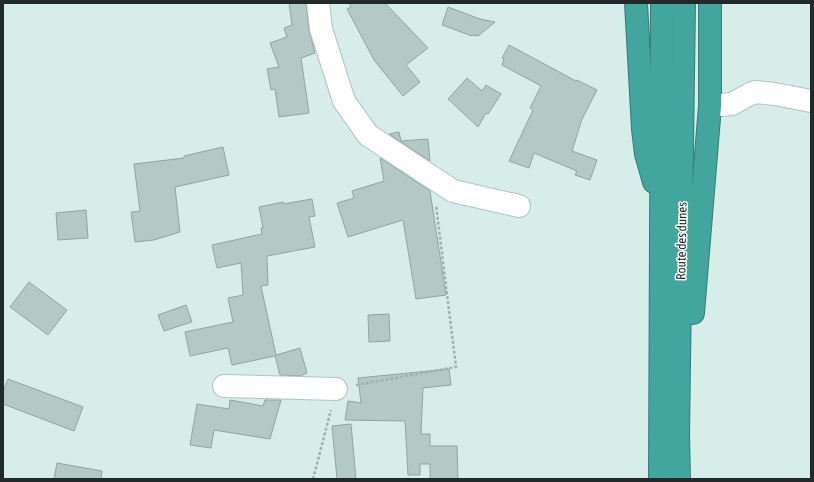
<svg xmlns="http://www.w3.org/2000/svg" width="814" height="482" font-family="'Asap Condensed',sans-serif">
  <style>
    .building { fill: #b3c9c6; stroke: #90a5a2 }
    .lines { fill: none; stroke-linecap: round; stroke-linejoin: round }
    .minor-casing { stroke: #aec4c1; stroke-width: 24 }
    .highway-casing { stroke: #377b75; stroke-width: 24 }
    .path { stroke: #9fb2af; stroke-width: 2.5; stroke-dasharray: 3 2; stroke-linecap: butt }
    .minor { stroke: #fff; stroke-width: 22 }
    .highway { stroke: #43a69e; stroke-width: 22 }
    .labels { text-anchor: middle; stroke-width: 3; stroke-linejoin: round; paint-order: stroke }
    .street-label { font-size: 13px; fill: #212a29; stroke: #fff }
  </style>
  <rect width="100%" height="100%" fill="#d7edea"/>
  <g class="building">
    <path d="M289 3H306L309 30 315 53 301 58 309 113 279 117 275 89 271 90 267 69 279 67 270 43 287 37 284 28 292 25Z"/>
    <path d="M349 3H385L428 48 406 65 420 82 403 96 374 60 347 9 351 7Z"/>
    <path d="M448 7 480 19 495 22 478 36 472 35V36L442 25Z"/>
    <path d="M509 45 576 81 577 80 597 90 582 119 572 151 597 160 590 180 575 175 577 171 534 153 529 168 509 161 533 110 530 108 541 86 502 65 504 59 502 58Z"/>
    <path d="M467 78 482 91 486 85 501 94 488 114 486 113 478 127 448 99Z"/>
    <path d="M399 132 401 141 428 139 430 161 389 134Z"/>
    <path d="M223 147 229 175 175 187 180 232 154 240 135 242 131 212 140 211 134 164 184 158V156Z"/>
    <path d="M380 158 430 191 446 295 416 299 403 220 348 237 337 203 354 198 352 191 384 181Z"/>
    <path d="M312 199 315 216 309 217 315 247 267 256 268 285 261 286 276 355 300 348 307 373 300 376 280 375 275 356 232 365 228 348 190 356 185 332 233 322 228 298 243 295 241 263 217 268 212 245 262 234 261 228H263L259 207 283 202V204Z"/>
    <path d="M86 210 88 238 58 240 56 213Z"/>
    <path d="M29 282 67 310 48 335 10 307Z"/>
    <path d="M186 305 192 322 164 331 158 315Z"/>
    <path d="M389 314 390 341 369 342 368 315Z"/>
    <path d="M449 369 451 385 423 388 421 434H430V446H457L458 479H430V464H420V475H408L405 421 345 420 348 401 361 403 358 378Z"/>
    <path d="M8 379 83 407 74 431 3 404V391Z"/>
    <path d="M230 400 263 406 265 400H281L270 439 214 430 211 448 190 445 197 404 229 409Z"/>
    <path d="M351 424 356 479H337L332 426Z"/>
    <path d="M57 463 102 471 101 479H54Z"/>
  </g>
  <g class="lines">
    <defs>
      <g id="minor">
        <path d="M318 3 321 29 344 101 368 135 453 191 519 206"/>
        <path d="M710 106 732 104 750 94 756 92 775 94 811 101"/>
        <path d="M224 386 336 389"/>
      </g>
      <g id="highway">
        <path d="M636 3 643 129 646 154 654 182"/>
        <path d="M693 313 710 106V3"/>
        <path d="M660 479 662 3"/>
        <path d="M679 479 678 435 684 3"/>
      </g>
    </defs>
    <use href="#minor" class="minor-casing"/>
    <use href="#highway" class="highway-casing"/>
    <g class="path">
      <path d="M356 385 456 367 436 205"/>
      <path d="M313 479 331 410"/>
    </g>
    <use href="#minor" class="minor"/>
    <use href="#highway" class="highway"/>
  </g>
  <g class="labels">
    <g class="street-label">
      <text transform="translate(681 241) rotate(-89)" y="5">Route des dunes</text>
    </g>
  </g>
  <rect width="814" height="482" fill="none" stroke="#212a29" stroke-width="8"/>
</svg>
